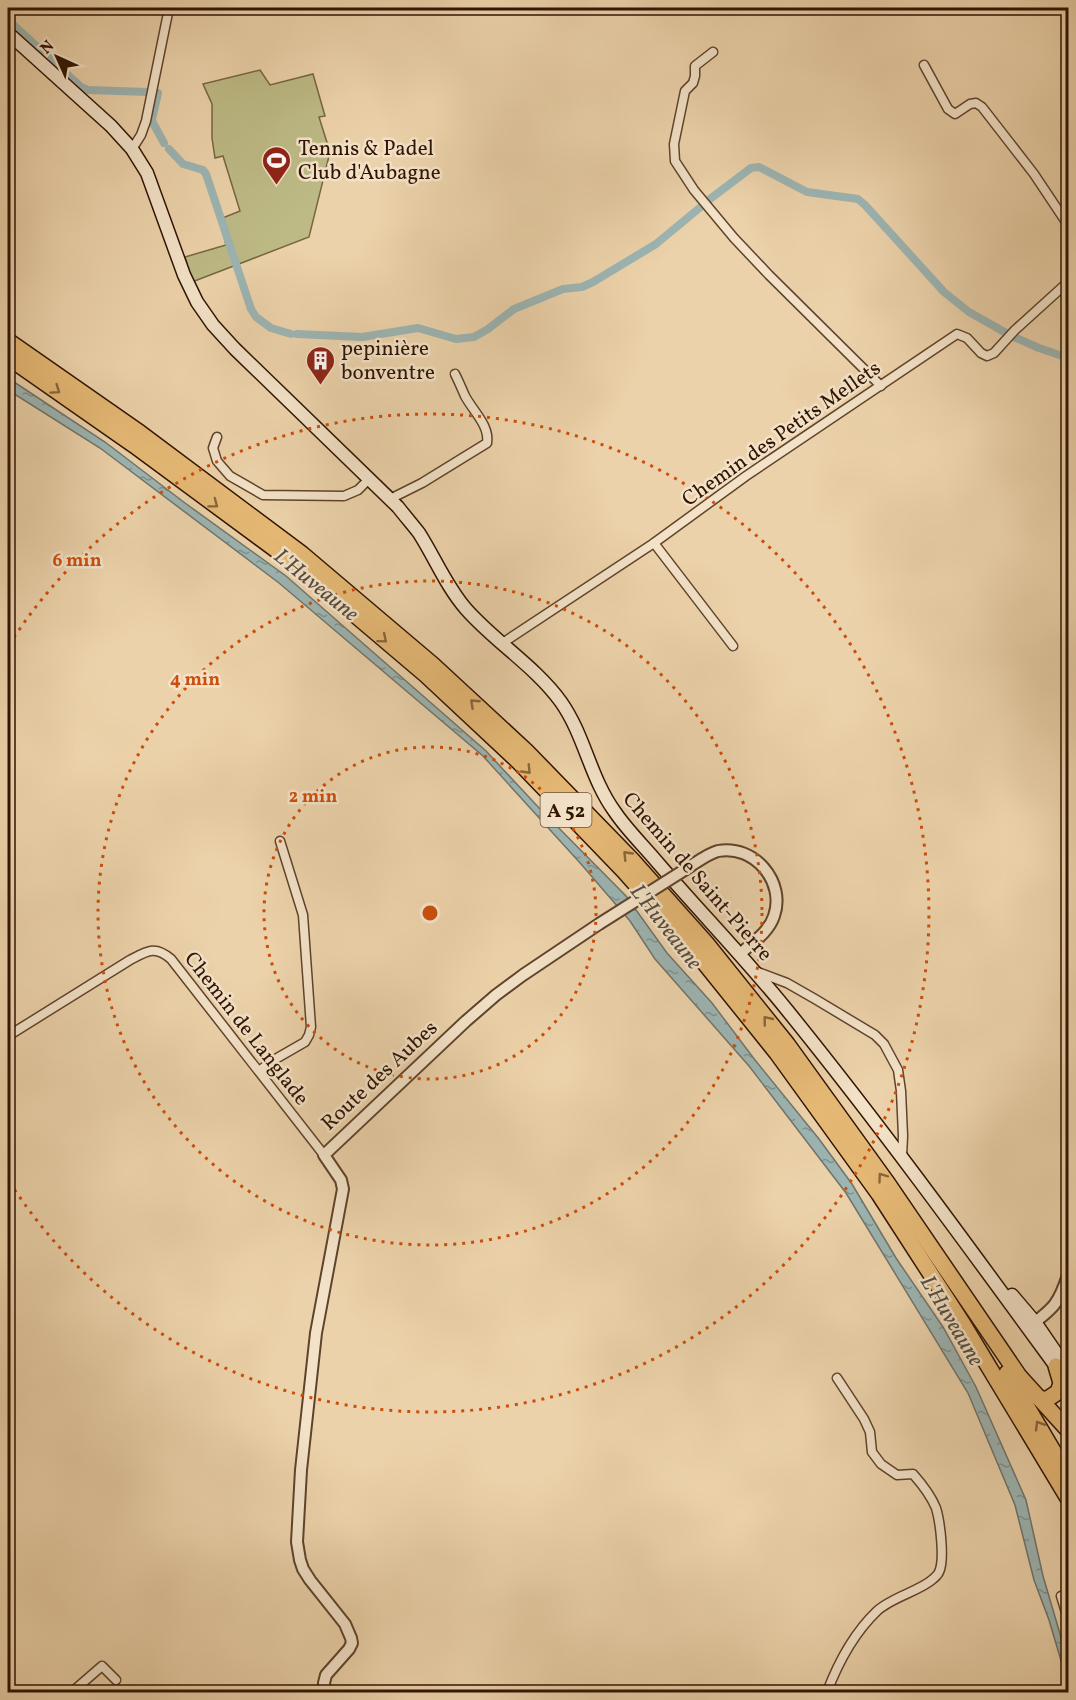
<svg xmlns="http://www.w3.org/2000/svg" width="1076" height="1700" font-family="Vollkorn,serif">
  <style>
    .garden { fill: #bdba85; stroke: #766643; stroke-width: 1.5 }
    .water { fill: url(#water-ripples); stroke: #70746c; stroke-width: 1.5 }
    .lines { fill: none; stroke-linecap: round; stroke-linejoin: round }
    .canal { stroke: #9cb5b3; stroke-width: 8 }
    .minor-casing { stroke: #5e432b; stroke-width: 11 }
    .tertiary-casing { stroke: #5e432b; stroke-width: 14 }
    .secondary-casing { stroke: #2f1301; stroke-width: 15 }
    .motorway-casing { stroke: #2f1301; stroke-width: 18 }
    .minor { stroke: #f3e2c8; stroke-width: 8 }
    .tertiary { stroke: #f3e2c8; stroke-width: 10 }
    .secondary { stroke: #f3e2c8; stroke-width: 12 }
    .motorway { stroke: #e6b975; stroke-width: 15 }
    .tertiary-bridge-casing { stroke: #5e432b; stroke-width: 14; stroke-linecap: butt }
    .tertiary-bridge { stroke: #f3e2c8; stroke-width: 10 }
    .oneway { stroke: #8a663b }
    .ring { fill: none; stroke: #cc4e0a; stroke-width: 3; stroke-dasharray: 3 6 }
    .labels { text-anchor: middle; stroke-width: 5; stroke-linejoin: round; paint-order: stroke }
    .shield { fill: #f3e2c8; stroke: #6a513d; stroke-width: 1.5 }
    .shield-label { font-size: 20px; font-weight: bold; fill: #2f1301 }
    .poi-label { font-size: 21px; fill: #2f1301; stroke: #f3e2c8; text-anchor: start }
    .street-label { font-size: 21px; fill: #2f1301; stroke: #f3e2c8 }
    .water-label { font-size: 22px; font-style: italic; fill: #554c3f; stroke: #f3e2c8 }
    .centre { fill: #cc4e0a; stroke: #f3e2c8; stroke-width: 3 }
    .ring-label { font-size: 18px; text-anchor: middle; font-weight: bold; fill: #cc4e0a; stroke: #f3e2c8; stroke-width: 5; stroke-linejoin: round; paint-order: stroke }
  </style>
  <defs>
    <pattern id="water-ripples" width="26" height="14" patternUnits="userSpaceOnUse" patternTransform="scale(1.5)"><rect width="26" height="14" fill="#9cb5b3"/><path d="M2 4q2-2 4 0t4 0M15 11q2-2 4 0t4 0" fill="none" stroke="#80928f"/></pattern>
  </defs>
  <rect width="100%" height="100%" fill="#ecd2aa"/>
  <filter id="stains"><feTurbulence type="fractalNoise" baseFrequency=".00333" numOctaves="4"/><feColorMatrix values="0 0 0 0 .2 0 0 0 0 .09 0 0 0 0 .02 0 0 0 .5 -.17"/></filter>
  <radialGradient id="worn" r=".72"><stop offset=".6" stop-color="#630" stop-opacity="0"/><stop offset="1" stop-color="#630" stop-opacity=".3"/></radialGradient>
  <path class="garden" d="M260 70 270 85 313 74 325 116 319 117 330 152 309 237 192 282 185 257 226 245 220 219 240 211 223 156 215 158 212 138V104L203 84Z"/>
  <path class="water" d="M8 378 105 442 185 503 286 576 486 751 540 809 626 896 667 953 712 1003 755 1060 819 1139 852 1184 896 1258 943 1327 976 1387 1026 1500 1043 1576 1068 1661V1684L1049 1620 1034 1580 1015 1505 968 1393 846 1193 749 1066 655 959 630 921 581 864 483 756 279 583 100 448 8 390Z"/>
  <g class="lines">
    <g class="canal">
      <path d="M8 20 81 87 88 90 148 92"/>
      <path d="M158 93 152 119 153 123 164 143"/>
      <path d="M169 149 183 164 203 170 206 174 251 309 256 317 271 328 291 334"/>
      <path d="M706 202 751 168 759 167 807 192 858 199 865 205 944 292 969 312 1008 334"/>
      <path d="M297 334 362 337 418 328 456 339 474 337 488 329 514 309 563 289 582 287 593 282 656 244 703 205"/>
      <path d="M1014 337 1039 348 1068 358"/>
    </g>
    <defs>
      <g id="minor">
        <path d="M713 52 695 66V76L693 83 685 91 674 144 675 161 694 190 734 238 769 275 881 386"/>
        <path d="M924 65 948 109 955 114 970 104 976 103 982 107 1034 174 1068 225"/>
        <path d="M132 149 141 135 146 121 169 8"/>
        <path d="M217 437 213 448 217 461 230 476 263 495 344 496 358 490 369 479"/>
        <path d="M390 499 422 483 487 443C490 426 473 411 465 396 462 389 459 382 455 374"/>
        <path d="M654 543 733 646"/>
        <path d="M501 644 654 543 746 476 957 334 967 338 981 353 987 356 994 353 1015 330 1068 282"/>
        <path d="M755 971 787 983 815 999 875 1035 884 1044 898 1070 901 1091 903 1136 902 1157"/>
        <path d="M8 1036 130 960C147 951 155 945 171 959L324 1155"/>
        <path d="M259 1071 272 1061 305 1042 309 1035 311 1027 303 915 280 841"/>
        <path d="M1061 1596 1068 1619"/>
        <path d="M72 1692 102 1666 116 1680"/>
        <path d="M827 1692C838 1663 854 1633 877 1611 892 1597 920 1591 933 1579 935 1577 938 1575 939 1572 945 1560 940 1521 936 1508 931 1496 921 1483 913 1474L897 1475 881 1464 872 1452 870 1432 864 1419 837 1378"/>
      </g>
      <g id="tertiary">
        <path d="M686 869C696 863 707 854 718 851 754 844 786 882 774 916 769 932 752 943 740 954"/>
        <path d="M1030 1326C1054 1308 1059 1303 1068 1275"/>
        <path d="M325 1692 324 1683 326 1675 349 1649 352 1643 351 1638 345 1624 310 1580 303 1569 300 1560 297 1542 301 1470 316 1333 343 1189 341 1180 324 1155 466 1021 496 995 523 975 599 924"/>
      </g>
      <g id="secondary">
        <path d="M8 33 111 126 132 149 147 173 184 275 197 302 213 325 235 349 398 507C405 516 412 524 419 533 435 558 446 586 466 609 495 642 536 667 561 702 585 736 590 778 615 812 627 830 644 846 658 863 700 912 746 959 787 1010 885 1131 976 1257 1068 1383"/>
        <path d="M1012 1295 1035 1322 1061 1360"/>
      </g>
      <g id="motorway">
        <path d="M8 341 140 433 302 554 433 665 526 751 632 860 706 943 787 1044 888 1184 1019 1376 1068 1430"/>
        <path d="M8 357 134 445 294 563 426 675 518 761 624 871 695 951 777 1053 879 1194 963 1324 1068 1498"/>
        <path d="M1007 1373 1068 1476"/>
        <path d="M1039 1398 1046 1400 1058 1392 1061 1383 1056 1366"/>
      </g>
    </defs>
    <use href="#minor" class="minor-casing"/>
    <use href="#tertiary" class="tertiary-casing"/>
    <use href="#secondary" class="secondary-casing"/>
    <use href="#motorway" class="motorway-casing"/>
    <use href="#minor" class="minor"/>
    <use href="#tertiary" class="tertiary"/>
    <use href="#secondary" class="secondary"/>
    <use href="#motorway" class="motorway"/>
    <defs>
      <path id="tertiary-bridge" d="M599 924 686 869"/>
    </defs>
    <use href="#tertiary-bridge" class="tertiary-bridge-casing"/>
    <use href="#tertiary-bridge" class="tertiary-bridge"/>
  </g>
  <defs><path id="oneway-chevron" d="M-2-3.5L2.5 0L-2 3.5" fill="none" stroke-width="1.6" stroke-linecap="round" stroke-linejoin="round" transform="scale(1.5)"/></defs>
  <g class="oneway">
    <use href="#oneway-chevron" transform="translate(56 390) rotate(35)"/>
    <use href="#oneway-chevron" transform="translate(214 504) rotate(37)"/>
    <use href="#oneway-chevron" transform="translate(383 639) rotate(40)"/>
    <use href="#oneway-chevron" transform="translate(474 703) rotate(-137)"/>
    <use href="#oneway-chevron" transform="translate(527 770) rotate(46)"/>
    <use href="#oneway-chevron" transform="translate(627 855) rotate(-134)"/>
    <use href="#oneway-chevron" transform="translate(767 1020) rotate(-129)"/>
    <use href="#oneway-chevron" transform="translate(882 1177) rotate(-126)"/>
    <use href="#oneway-chevron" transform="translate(1039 1425) rotate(-121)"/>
  </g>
  <g class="ring">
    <circle cx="430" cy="913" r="166"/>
    <circle cx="430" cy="913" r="332"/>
    <path d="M9 645A499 499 0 1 1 9 1181"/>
  </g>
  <defs>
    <symbol id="stadium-pin" viewBox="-11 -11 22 30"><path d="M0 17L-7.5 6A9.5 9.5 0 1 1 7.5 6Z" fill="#8f2418" stroke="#f3e2c8"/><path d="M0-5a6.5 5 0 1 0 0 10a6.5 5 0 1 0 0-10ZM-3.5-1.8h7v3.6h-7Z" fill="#fff"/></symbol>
    <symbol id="building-pin" viewBox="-11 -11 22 30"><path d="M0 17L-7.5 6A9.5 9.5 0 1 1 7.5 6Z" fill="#8f2418" stroke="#f3e2c8"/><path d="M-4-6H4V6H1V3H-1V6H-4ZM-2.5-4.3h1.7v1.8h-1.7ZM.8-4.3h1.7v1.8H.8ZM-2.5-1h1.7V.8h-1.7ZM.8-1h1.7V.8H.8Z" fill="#fff"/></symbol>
  </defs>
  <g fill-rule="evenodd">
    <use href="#stadium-pin" x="260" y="144" width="33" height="45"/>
    <use href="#building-pin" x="304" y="344" width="33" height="45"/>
  </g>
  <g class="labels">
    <rect class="shield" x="540.5" y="793" width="51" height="34" rx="4.5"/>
    <g class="shield-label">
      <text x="566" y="817">A 52</text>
    </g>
    <g class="poi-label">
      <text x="298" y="155">Tennis &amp; Padel<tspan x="298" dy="24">Club d'Aubagne</tspan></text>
      <text x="341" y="355">pepinière<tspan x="341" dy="24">bonventre</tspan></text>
    </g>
    <g class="street-label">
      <text transform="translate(781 433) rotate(-35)" y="7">Chemin des Petits Mellets</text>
      <text transform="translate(698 876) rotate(49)" y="7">Chemin de Saint-Pierre</text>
      <text transform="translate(247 1028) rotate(52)" y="7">Chemin de Langlade</text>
      <text transform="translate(379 1075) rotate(-43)" y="7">Route des Aubes</text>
    </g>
    <g class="water-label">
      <text transform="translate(317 584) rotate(39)" y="8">L'Huveaune</text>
      <text transform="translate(667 926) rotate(52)" y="8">L'Huveaune</text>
      <text transform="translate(953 1320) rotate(59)" y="8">L'Huveaune</text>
    </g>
  </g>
  <circle cx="430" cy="913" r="9" class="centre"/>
  <g class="ring-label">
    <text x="77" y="566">6 min</text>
    <text x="195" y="685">4 min</text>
    <text x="313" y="802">2 min</text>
  </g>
  <rect width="1076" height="1700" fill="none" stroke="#ecd2aa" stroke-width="30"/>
  <rect x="9" y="9" width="1058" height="1682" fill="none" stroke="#2f1301" stroke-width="3"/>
  <rect x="15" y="15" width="1046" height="1670" fill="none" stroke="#2f1301" stroke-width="1.5"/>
  <g transform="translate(57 57) rotate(315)" stroke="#f3e2c8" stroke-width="4.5" paint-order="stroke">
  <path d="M0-4.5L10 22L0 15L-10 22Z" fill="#2f1301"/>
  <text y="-9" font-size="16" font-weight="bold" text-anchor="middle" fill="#2f1301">N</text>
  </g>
  <rect width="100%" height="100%" filter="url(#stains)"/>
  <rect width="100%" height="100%" fill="url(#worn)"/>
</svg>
